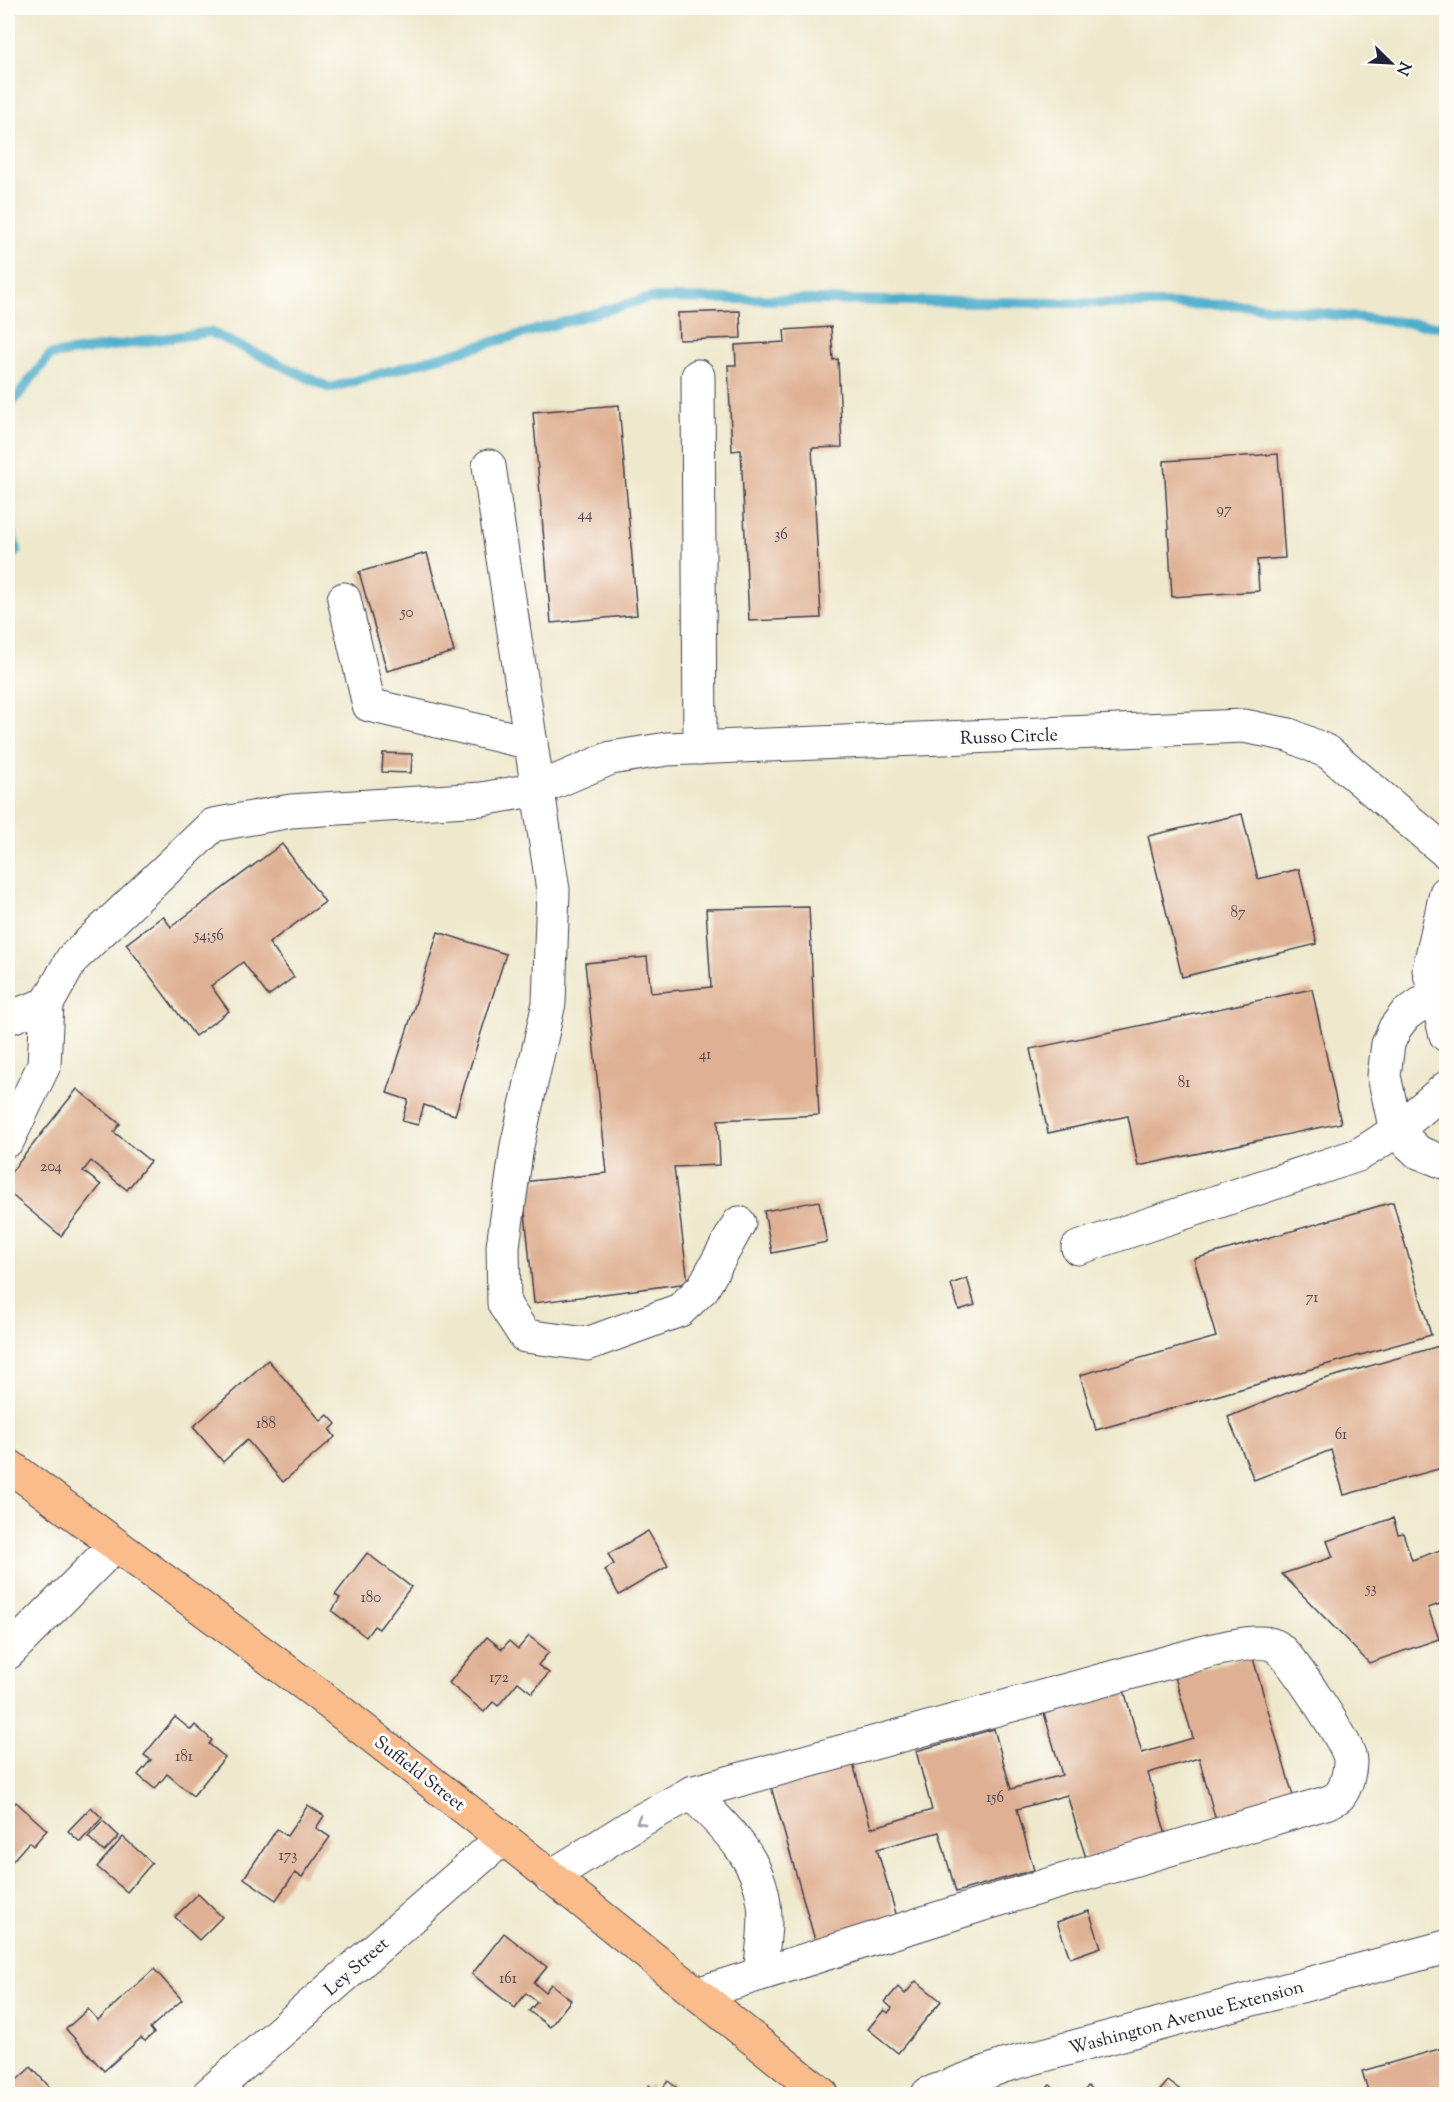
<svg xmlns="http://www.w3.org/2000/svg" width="1454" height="2102" font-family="'Sorts Mill Goudy',serif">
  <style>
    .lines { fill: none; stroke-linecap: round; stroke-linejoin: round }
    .stream { stroke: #4daecc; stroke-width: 10 }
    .building { fill: #dfb093 }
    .minor-casing { stroke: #414051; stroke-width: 35 }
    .major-casing { stroke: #414051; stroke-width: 35 }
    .minor { stroke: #fff; stroke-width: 33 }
    .major { stroke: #f9bc8a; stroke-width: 33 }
    .oneway { stroke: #9c9ca7 }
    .labels { text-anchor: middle; stroke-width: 6; stroke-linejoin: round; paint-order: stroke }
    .number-label { font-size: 15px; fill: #514651 }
    .street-label { font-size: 18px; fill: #22223b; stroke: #fdfcf7 }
  </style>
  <rect width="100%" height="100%" fill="#fdfcf7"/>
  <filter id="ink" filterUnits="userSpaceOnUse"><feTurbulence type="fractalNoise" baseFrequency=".0167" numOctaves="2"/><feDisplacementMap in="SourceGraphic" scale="12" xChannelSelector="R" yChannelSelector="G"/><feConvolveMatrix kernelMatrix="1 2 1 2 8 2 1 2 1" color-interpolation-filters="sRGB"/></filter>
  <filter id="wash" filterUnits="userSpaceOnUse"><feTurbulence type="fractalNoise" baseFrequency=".008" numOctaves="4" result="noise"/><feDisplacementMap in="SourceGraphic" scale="24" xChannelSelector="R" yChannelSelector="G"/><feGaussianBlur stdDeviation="1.35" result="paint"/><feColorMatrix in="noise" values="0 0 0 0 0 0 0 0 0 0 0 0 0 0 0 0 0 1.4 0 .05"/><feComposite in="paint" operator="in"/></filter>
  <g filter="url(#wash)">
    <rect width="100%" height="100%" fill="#eee8cc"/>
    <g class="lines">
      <g class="stream">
        <path d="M8 408 50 355 210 332 330 388 649 298 1241 305 1446 327"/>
        <path d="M8 525 17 550 8 560"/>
      </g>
    </g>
    <g id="blocks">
      <g class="building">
        <path d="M740 311 741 338 679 340 678 313Z"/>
        <path d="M831 327 833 360 838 359 842 447 812 448 821 618 749 621 741 450 732 451 728 365H736L735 345 785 342 784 330Z"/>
        <path d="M619 405 637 615 551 623 533 412Z"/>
        <path d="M1278 454 1285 558 1257 560 1259 591 1172 597 1164 461Z"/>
        <path d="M427 553 454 652 387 671 359 572Z"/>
        <path d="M383 753 412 754 411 773 382 772Z"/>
        <path d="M1242 814 1258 879 1299 869 1317 944 1182 977 1148 836Z"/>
        <path d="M282 844 325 902 269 943 294 977 268 996 243 962 211 986 229 1011 195 1036 126 944 163 916 171 927Z"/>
        <path d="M809 907 819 1115 718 1120 720 1165 674 1167 688 1283 534 1303 522 1182 607 1173 585 963 647 957 651 993 711 987 706 909Z"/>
        <path d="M438 932 506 954 455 1115 424 1105 418 1125 402 1121 408 1100 387 1093Z"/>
        <path d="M1312 989 1341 1123 1138 1166 1128 1116 1048 1133 1030 1049Z"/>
        <path d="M77 1089 120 1124 114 1132 150 1161 127 1190 91 1161 83 1171 101 1185 61 1236 8 1192V1176Z"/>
        <path d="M819 1201 827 1242 772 1253 764 1211Z"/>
        <path d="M1393 1202 1431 1335 1096 1430 1080 1375 1216 1337 1194 1259Z"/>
        <path d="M967 1278 975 1305 959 1310 951 1284Z"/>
        <path d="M1446 1344V1467L1344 1495 1331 1450 1254 1480 1228 1417 1314 1382Z"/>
        <path d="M268 1360 321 1421 328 1415 336 1424 330 1430 335 1437 283 1482 247 1440 223 1462 193 1427Z"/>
        <path d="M1393 1518 1398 1534 1403 1533 1412 1560 1446 1548V1602L1428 1608 1439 1639 1369 1663 1282 1574 1333 1557 1327 1541Z"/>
        <path d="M648 1531 668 1566 619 1595 605 1570 614 1564 608 1554Z"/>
        <path d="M367 1553 411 1587 379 1629 374 1626 366 1637 332 1611 340 1598 335 1595Z"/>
        <path d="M8 1574 14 1580 8 1588Z"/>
        <path d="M529 1636 549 1652 538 1665 549 1673 532 1693 518 1682 498 1706 493 1702 484 1712 449 1683 487 1637 502 1649 509 1641 518 1649Z"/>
        <path d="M1252 1655 1294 1799 1216 1821 1199 1758 1148 1773 1166 1835 1086 1858 1067 1795 1017 1809 1034 1870 956 1892 939 1832 877 1849 897 1917 815 1940 770 1783 852 1760 871 1828 932 1810 916 1751 994 1729 1011 1789 1062 1775 1044 1713 1124 1690 1142 1753 1193 1738 1175 1677Z"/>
        <path d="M175 1717 191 1730 195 1725 212 1740 209 1744 225 1757 193 1796 167 1774 155 1789 138 1775 151 1760 144 1755Z"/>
        <path d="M16 1802 47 1830 33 1846 29 1842 8 1866V1811Z"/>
        <path d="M308 1805 324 1816 316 1828 330 1837 302 1877 295 1873 276 1900 244 1878 277 1829 287 1836Z"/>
        <path d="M91 1807 102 1818 80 1842 68 1831Z"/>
        <path d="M103 1821 119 1836 104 1852 88 1837Z"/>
        <path d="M123 1837 152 1863 127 1892 97 1867Z"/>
        <path d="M198 1894 222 1917 199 1940 175 1917Z"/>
        <path d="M1089 1911 1101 1947 1070 1958 1057 1922Z"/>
        <path d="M504 1933 547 1967 534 1983 545 1992 551 1984 571 2000 550 2027 529 2011 537 2002 526 1993 515 2008 472 1974Z"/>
        <path d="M154 1969 182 2000 150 2028 154 2033 145 2041 141 2038 104 2071 66 2029 88 2009 98 2020Z"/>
        <path d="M916 1981 941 2001 898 2053 868 2029 884 2010 888 2013 892 2008 885 2002 898 1987 905 1994Z"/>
        <path d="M1446 2047V2094H1369L1362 2071Z"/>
        <path d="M31 2067 56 2094H8V2088Z"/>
        <path d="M668 2081 685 2094H642L649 2085 659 2093Z"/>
        <path d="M1168 2081 1186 2094H1157Z"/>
        <path d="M1050 2085 1062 2094H1041Z"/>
        <path d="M1088 2086 1098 2094H1082Z"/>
      </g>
    </g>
  </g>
  <g filter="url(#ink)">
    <use href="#blocks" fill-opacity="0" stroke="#414051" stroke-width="1.5"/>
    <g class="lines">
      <defs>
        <g id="minor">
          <path d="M698 376 700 748"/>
          <path d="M489 466 553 890 549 1003 517 1146 503 1246 504 1304 525 1336 587 1344 680 1310 703 1288 739 1223"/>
          <path d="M344 599 369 705 531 743"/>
          <path d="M1446 893 1429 970 1446 1035"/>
          <path d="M1435 994 1405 1015 1395 1028 1388 1044 1384 1076 1396 1131 1418 1152 1446 1163"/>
          <path d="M8 1018 47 1004 72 959 213 825 291 811 482 799 538 789 611 758 667 749 1244 726 1289 735 1328 752 1446 852"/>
          <path d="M8 1140 44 1065 47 1004"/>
          <path d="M1078 1248 1358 1155C1391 1137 1418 1112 1446 1088"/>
          <path d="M8 1653 115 1545"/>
          <path d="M691 1793C723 1825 759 1857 764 1904 767 1926 762 1951 760 1974"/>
          <path d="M550 1877 638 1822 691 1793 1209 1651C1226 1648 1263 1637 1277 1647 1290 1655 1344 1739 1349 1755 1352 1765 1347 1786 1340 1795 1338 1798 1333 1800 1329 1802L987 1903 697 1994"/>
          <path d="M209 2094 503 1838"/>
          <path d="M928 2094 1003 2066 1446 1947"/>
        </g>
        <path id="major" d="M8 1465 319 1695 503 1838 822 2094"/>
      </defs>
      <use href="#minor" class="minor-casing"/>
      <use href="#major" class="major-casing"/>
      <use href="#minor" class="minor"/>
      <use href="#major" class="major"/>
    </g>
    <defs><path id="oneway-chevron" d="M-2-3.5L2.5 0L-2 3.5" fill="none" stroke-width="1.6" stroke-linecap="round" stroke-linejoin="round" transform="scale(1.5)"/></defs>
    <use class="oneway" href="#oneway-chevron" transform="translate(640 1821) rotate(150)"/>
  </g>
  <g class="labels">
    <g class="number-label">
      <text x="1224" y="514">97</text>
      <text x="585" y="519">44</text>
      <text x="781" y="539">36</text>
      <text x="407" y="617">50</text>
      <text x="1238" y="917">87</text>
      <text x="209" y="940">54;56</text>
      <text x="705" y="1059">41</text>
      <text x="1184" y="1087">81</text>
      <text x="51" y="1171">204</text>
      <text x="1312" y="1302">71</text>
      <text x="266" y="1428">188</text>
      <text x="1341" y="1439">61</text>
      <text x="1371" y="1593">53</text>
      <text x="371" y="1602">180</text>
      <text x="499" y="1682">172</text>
      <text x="184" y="1761">181</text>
      <text x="995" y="1802">156</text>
      <text x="288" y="1860">173</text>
      <text x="508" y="1983">161</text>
    </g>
    <g class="street-label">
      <text transform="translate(1009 736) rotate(-2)" y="6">Russo Circle</text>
      <text transform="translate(420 1773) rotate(38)" y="6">Suffield Street</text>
      <text transform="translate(356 1966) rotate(-41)" y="6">Ley Street</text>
      <text transform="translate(1186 2017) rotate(-15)" y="6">Washington Avenue Extension</text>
    </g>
  </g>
  <rect width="1454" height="2102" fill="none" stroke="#fdfcf7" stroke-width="30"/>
  <g transform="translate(1391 63) rotate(114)" stroke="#fdfcf7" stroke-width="4.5" paint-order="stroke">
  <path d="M0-4.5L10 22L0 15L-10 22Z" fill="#22223b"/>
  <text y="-9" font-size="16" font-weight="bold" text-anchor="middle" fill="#22223b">N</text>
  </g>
</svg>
